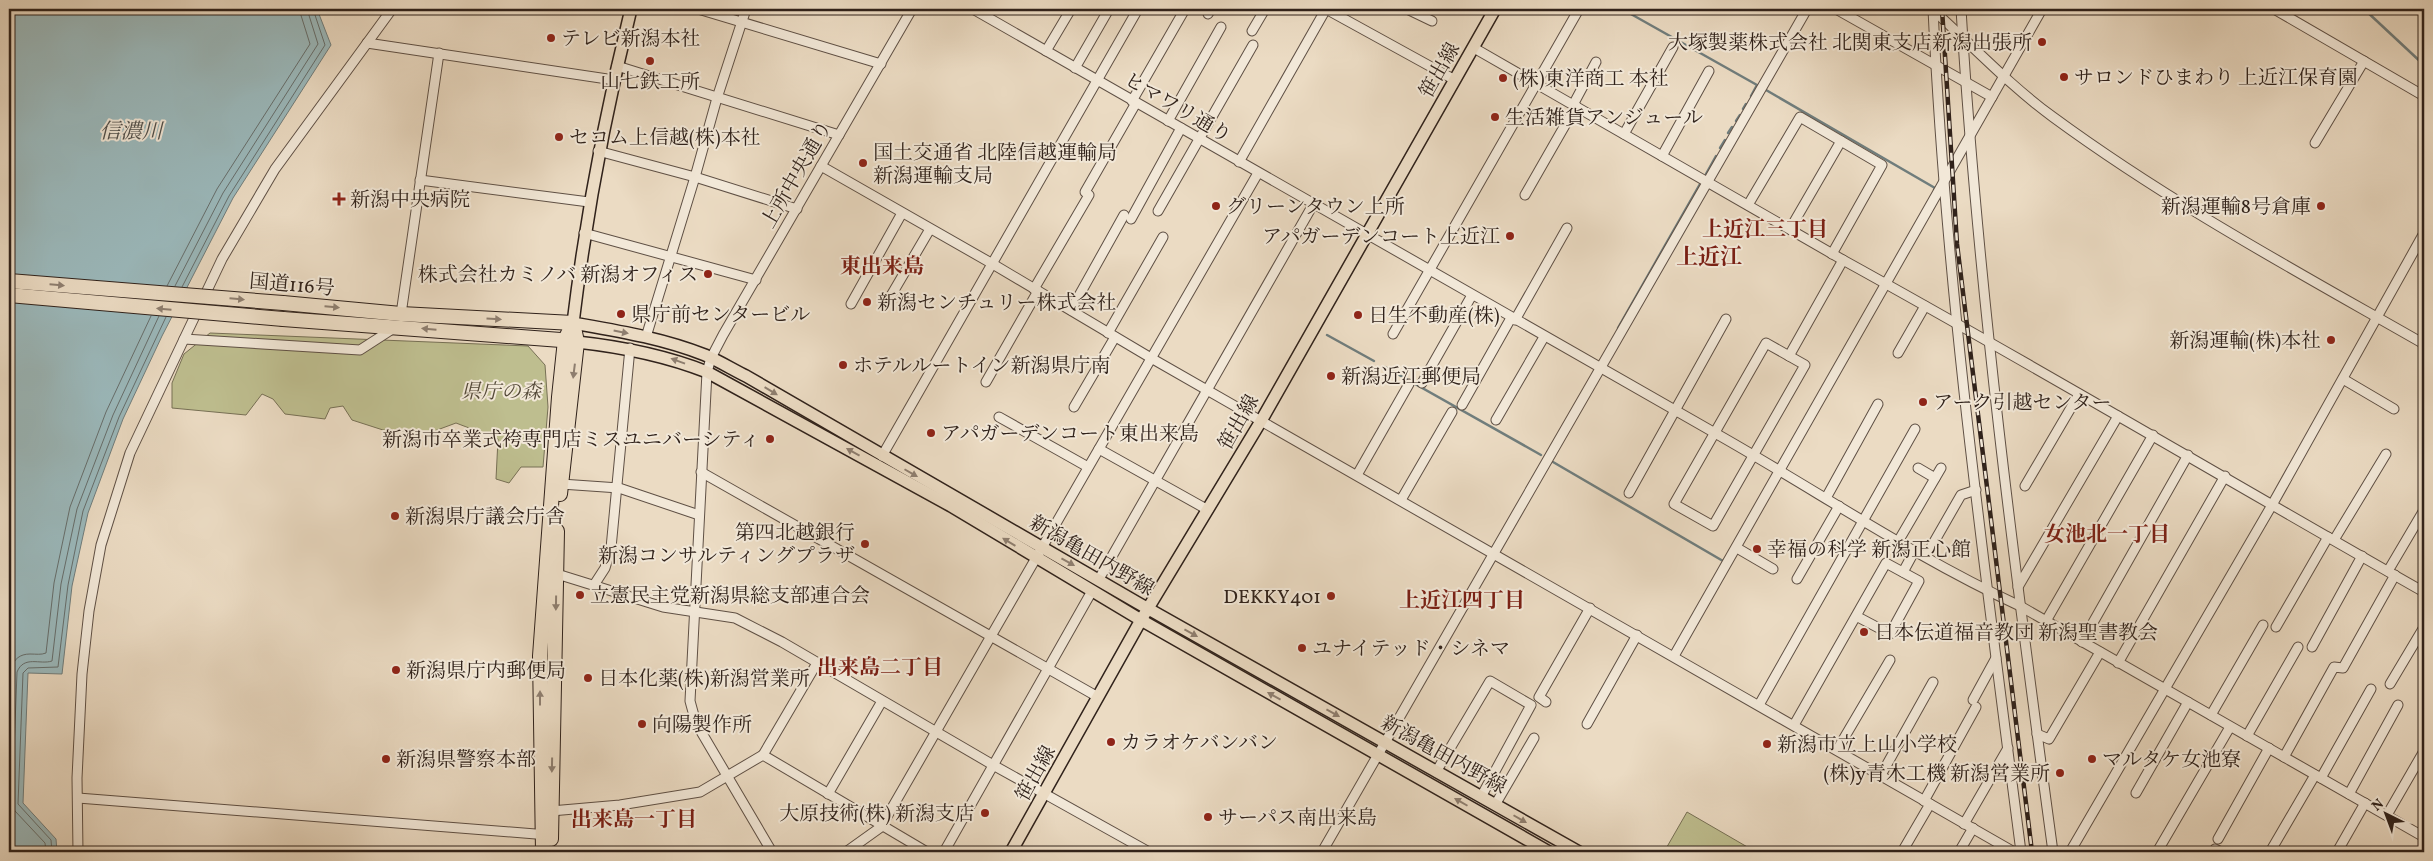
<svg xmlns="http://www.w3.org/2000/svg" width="2433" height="861" font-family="Vollkorn,'Noto Serif JP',serif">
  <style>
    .green { fill: #bebe8f; stroke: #777055 }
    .water { fill: #9bb9bc; stroke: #707d7c }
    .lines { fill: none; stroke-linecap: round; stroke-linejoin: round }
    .shore { stroke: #666e6c; stroke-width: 1 }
    .stream { stroke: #707d7c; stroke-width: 2.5 }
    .minor-casing { stroke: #5f5045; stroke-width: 11 }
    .major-casing { stroke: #30221b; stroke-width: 14 }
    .highway-casing { stroke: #30221b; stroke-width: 16 }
    .minor { stroke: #f2e8d8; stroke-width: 9 }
    .major { stroke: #ebdbc3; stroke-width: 11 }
    .highway { stroke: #ebdbc3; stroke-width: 14 }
    .rail-casing { stroke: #30221b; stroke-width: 4.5 }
    .rail { stroke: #f2e8d8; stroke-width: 2.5; stroke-dasharray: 8; stroke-linecap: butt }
    .highway-bridge-casing { stroke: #30221b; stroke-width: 16; stroke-linecap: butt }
    .highway-bridge { stroke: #ebdbc3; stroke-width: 14 }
    .oneway { fill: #8e7e6f }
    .poi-dot { fill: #8f2418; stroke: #f2e8d8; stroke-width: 2 }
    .labels { text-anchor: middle; stroke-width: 4; stroke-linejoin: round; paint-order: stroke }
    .poi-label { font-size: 20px; fill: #30221b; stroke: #f2e8d8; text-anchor: start }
    .street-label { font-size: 20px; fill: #30221b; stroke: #f2e8d8 }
    .park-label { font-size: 20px; font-style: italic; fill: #544938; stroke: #f2e8d8 }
    .water-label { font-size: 21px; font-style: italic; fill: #504f4b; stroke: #f2e8d8 }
    .neighbourhood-label { font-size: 21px; font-weight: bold; fill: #7a1f14; stroke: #f2e8d8 }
    .quarter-label { font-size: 22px; font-weight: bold; fill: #7a1f14; stroke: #f2e8d8 }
  </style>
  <rect width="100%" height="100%" fill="#ebdbc3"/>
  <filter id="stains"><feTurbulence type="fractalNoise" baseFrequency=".004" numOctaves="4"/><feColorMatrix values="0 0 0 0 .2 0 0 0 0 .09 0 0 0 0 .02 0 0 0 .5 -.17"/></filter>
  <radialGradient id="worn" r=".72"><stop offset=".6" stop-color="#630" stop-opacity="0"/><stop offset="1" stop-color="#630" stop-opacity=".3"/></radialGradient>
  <g class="green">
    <path d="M210 333 528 346 545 365 548 407 543 467H521L509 483 496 479 498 439 456 423 429 433 383 430 352 420 343 406 330 408 325 419 285 414 273 399 262 394 246 415 172 408V383L184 354Z"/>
    <path d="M1687 812 1756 852H1664Z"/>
  </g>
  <path class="water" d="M9 9H317L331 45 233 198 162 336 123 419 88 513 72 586 62 674 28 673 23 803 56 839 57 852H9Z"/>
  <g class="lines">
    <g class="shore">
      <path d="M167 286 217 189 310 44 299 9"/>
      <path d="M175 286 223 193 318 44 307 9"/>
      <path d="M182 287 229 196 325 45 313 9"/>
      <path d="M9 692C9 676 9 654 30 654 36 654 41 655 46 653L54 583 70 507 106 412 151 316"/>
      <path d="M46 852 45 843 15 811 12 804 17 672C24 655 40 665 52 661L61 584 77 509 113 415 159 316"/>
      <path d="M52 852 51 840 18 804 23 673 28 668 58 667 68 585 83 511 119 417 166 317"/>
    </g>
    <g class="stream">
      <path d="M1622 9 1757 85 1751 96"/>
      <path d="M2364 9 2424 65"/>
      <path d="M1766 90 1935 188 1934 190"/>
      <path d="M1743 109 1746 104"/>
      <path d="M1736 121 1740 115"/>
      <path d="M1728 133 1732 127"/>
      <path d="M1720 148 1725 140"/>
      <path d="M1706 174 1716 156"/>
      <path d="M1618 328 1700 184"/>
      <path d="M1327 335 1374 361"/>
      <path d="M1385 367 1541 455"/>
      <path d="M1553 462 1723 561 1724 560"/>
    </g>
    <defs>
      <g id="minor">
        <path d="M698 9 881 64"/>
        <path d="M973 9C1220 150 1466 293 1715 433 1816 490 1914 557 2020 606L2424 837"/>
        <path d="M1326 9 1455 80"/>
        <path d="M1407 9 1432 21"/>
        <path d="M1836 9 1992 97"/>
        <path d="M1932 9C1972 45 2009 85 2053 117 2170 203 2298 272 2424 344"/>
        <path d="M1933 9C1946 291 1985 572 2021 852"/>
        <path d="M1961 9C1978 291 2015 572 2053 852"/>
        <path d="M2274 9 2424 96"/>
        <path d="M1208 14 1211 9"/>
        <path d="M1252 31 1265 9"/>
        <path d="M367 43 614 80"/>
        <path d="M1474 48 1843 260"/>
        <path d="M1046 51 1071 9"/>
        <path d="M617 66 839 135"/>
        <path d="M1075 68 1109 9"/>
        <path d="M1132 101 1185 9"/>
        <path d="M1573 105 1596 62"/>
        <path d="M1168 121 1221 27"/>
        <path d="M1624 134 1673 47"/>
        <path d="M2315 143 2364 61"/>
        <path d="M598 151 695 177 797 209"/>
        <path d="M1662 156 1709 71"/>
        <path d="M1239 162 1326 9"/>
        <path d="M821 166 991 263 1151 358 2014 852"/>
        <path d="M420 180 589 202"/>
        <path d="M1085 192 1136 103"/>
        <path d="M1525 195 1576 106"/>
        <path d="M1748 205 1800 117 1841 141 1790 229"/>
        <path d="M1158 211 1253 45"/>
        <path d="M1131 219 1181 128"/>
        <path d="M584 233 756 280"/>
        <path d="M1832 254 1882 165 1841 141"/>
        <path d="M1034 289 1089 195"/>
        <path d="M889 299 930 229"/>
        <path d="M851 304 902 213"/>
        <path d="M1071 310 1124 215"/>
        <path d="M401 314 439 53"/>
        <path d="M1515 320 1567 228"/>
        <path d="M1108 333 1163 237"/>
        <path d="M1393 334 1579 9"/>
        <path d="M646 337 695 177 717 98 746 9"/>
        <path d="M184 339 360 350 394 328"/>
        <path d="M1766 343 1805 365 1713 526 1674 504Z"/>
        <path d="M1898 353 1925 306"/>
        <path d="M1789 356 1843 260C2039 368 2230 482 2424 592"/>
        <path d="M2343 379 2394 409"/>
        <path d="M986 382 1038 291"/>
        <path d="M1422 383 1472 295"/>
        <path d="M1462 405 1511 318"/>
        <path d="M1074 407 1115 337"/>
        <path d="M999 417 1088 467"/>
        <path d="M1496 420 1544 337"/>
        <path d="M1099 449 1208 510"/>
        <path d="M882 456 1138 9"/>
        <path d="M1918 468 1935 478"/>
        <path d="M701 472 1098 697"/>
        <path d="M1357 475 1409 384"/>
        <path d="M561 484 619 488 699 515"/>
        <path d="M2025 486 2079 394"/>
        <path d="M1629 493 1726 319"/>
        <path d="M1826 498 1878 404"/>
        <path d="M1401 500 1452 412"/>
        <path d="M1899 540 1941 468"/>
        <path d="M2334 540 2386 454"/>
        <path d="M1737 548 1773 569"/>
        <path d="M1926 556 1961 495 1976 490"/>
        <path d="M2388 571 2424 510"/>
        <path d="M1903 572 1915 550"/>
        <path d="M557 574 663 607 735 618 782 642 993 765 1149 852"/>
        <path d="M1099 579 1314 203"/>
        <path d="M1797 579 1839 506"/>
        <path d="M594 585 605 568 611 548 630 348"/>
        <path d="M2018 587 2118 416"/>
        <path d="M2046 621 2153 435"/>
        <path d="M2276 627 2328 537"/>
        <path d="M2082 642 2188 455"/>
        <path d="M2312 647 2362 556"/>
        <path d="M1674 656 2042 9"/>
        <path d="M2118 663 2225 476"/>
        <path d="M2390 684 2424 627"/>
        <path d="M1973 700 1996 658"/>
        <path d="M1546 702 1539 697 1590 608"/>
        <path d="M1759 705 1915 429"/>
        <path d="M2211 715 2263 625"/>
        <path d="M1587 724 1637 635"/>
        <path d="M1794 725 1886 563 1919 581 1890 634 1856 616"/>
        <path d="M2037 734 2049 739 2100 652"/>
        <path d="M2247 736 2298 647"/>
        <path d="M1837 750 1890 660"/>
        <path d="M763 755 817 663"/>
        <path d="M2284 757 2334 667 2343 668 2395 575"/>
        <path d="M1436 772 1490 681 1531 705 1481 797"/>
        <path d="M1881 775 1933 682"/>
        <path d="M2321 778 2371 689"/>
        <path d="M2136 793 2188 702"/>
        <path d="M828 794 882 701"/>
        <path d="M2349 794 2398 705"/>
        <path d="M78 798 548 835"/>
        <path d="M1924 801 1976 707"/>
        <path d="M1495 805 1534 738"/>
        <path d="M551 811 620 805 700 792 763 755 927 852"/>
        <path d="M2387 815 2424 751"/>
        <path d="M1964 824 2008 748"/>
        <path d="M2218 839 2269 748"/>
        <path d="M2215 849 2221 852"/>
        <path d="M78 852 77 778 82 674 89 611 101 545 130 453 222 259 275 169 392 9"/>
        <path d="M772 852 696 723 690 701 707 372 711 358 723 335 912 9"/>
        <path d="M846 852 881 827 1258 173"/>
        <path d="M944 852 1092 591"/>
        <path d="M1322 852 1807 9"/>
        <path d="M1902 852 1930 804"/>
        <path d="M1959 852 1973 828"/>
        <path d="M2070 852 2272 505 2424 233"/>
        <path d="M2157 852 2230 727"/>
        <path d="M2270 852 2315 775"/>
        <path d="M2337 852 2365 803"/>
      </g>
      <g id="major">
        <path d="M631 9C605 114 586 216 573 323 618 331 662 338 705 355 719 361 732 369 746 376L1138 603 1579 852"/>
        <path d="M577 342C623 347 664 355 707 372L951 506 1141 620 1549 852"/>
        <path d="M1011 852 1141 620 1261 421 1495 9"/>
      </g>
      <g id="highway">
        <path d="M283 303 401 314 573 323"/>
        <path d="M283 319 574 341"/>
        <path d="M560 494 577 342 573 323"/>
        <path d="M551 839 557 531"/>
        <path d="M543 852 540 656 559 397 565 340 573 323"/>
      </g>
    </defs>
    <use href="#minor" class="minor-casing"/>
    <use href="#major" class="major-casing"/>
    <use href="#highway" class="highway-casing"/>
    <use href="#minor" class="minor"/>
    <use href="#major" class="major"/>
    <use href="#highway" class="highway"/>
    <defs>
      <path id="rail" d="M1942 9 1957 244 2032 852"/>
    </defs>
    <use href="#rail" class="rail-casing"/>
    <use href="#rail" class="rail"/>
    <defs>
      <g id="highway-bridge">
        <path d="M9 281 283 303"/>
        <path d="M9 295 283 319"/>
      </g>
    </defs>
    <use href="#highway-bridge" class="highway-bridge-casing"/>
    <use href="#highway-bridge" class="highway-bridge"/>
  </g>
  <defs><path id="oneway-solid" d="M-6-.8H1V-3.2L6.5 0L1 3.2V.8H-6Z" transform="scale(1.25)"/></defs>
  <g class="oneway">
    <use href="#oneway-solid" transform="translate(57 285) rotate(5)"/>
    <use href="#oneway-solid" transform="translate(237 299) rotate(5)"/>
    <use href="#oneway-solid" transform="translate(332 307) rotate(5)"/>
    <use href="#oneway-solid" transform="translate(164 309) rotate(-175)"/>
    <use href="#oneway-solid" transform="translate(494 319) rotate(3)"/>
    <use href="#oneway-solid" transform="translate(429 329) rotate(-175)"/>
    <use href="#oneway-solid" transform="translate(621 332) rotate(11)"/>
    <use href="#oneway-solid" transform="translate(678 361) rotate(-160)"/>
    <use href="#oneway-solid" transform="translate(574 371) rotate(97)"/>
    <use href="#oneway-solid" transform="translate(771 391) rotate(31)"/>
    <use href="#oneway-solid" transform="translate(853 452) rotate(-151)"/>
    <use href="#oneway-solid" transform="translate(911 473) rotate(30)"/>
    <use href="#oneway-solid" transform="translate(1009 542) rotate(-149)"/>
    <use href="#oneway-solid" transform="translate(1068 562) rotate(29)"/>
    <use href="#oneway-solid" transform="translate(556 603) rotate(91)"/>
    <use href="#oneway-solid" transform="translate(1191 633) rotate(29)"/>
    <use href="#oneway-solid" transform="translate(1274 696) rotate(-151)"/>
    <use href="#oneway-solid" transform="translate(540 698) rotate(-90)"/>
    <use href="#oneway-solid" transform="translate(1333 713) rotate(29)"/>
    <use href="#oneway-solid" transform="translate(552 765) rotate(91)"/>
    <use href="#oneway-solid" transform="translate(1461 802) rotate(-150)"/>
    <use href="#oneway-solid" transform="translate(1520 819) rotate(30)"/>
  </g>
  <g class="poi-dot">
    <circle cx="551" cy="38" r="5"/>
    <circle cx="2042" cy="42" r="5"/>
    <circle cx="650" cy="61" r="5"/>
    <circle cx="2064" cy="77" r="5"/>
    <circle cx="1503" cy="78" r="5"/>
    <circle cx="1495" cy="117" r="5"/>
    <circle cx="559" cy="137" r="5"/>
    <circle cx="863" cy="163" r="5"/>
    <path d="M336.5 191.5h5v5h5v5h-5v5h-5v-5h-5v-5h5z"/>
    <circle cx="1216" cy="206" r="5"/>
    <circle cx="2321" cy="206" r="5"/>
    <circle cx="1510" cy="236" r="5"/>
    <circle cx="708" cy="274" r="5"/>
    <circle cx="867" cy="302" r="5"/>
    <circle cx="621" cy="314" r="5"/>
    <circle cx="1358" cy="315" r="5"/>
    <circle cx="2331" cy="340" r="5"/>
    <circle cx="843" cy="365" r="5"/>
    <circle cx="1331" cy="376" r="5"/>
    <circle cx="1923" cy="402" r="5"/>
    <circle cx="931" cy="433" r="5"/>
    <circle cx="770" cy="439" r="5"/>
    <circle cx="395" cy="516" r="5"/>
    <circle cx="865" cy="544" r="5"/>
    <circle cx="1757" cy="549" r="5"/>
    <circle cx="580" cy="595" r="5"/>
    <circle cx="1331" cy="596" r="5"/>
    <circle cx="1864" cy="632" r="5"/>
    <circle cx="1302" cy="648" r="5"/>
    <circle cx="396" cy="670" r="5"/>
    <circle cx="588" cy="678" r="5"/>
    <circle cx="642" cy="724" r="5"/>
    <circle cx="1111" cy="742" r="5"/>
    <circle cx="1767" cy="744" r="5"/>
    <circle cx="386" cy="759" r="5"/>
    <circle cx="2092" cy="759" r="5"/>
    <circle cx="2060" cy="773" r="5"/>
    <circle cx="985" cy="813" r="5"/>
    <circle cx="1208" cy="817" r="5"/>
  </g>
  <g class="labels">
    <g class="poi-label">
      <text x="561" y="45">テレビ新潟本社</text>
      <text x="2032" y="49" text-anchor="end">大塚製薬株式会社 北関東支店新潟出張所</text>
      <text x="2074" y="84">サロンドひまわり 上近江保育園</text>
      <text x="1513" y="85">(株)東洋商工 本社</text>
      <text x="650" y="88" text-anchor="middle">山七鉄工所</text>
      <text x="1505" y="124">生活雑貨アンジュール</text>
      <text x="569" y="144">セコム上信越(株)本社</text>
      <text x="873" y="159">国土交通省 北陸信越運輸局<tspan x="873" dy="23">新潟運輸支局</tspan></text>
      <text x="350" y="206">新潟中央病院</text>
      <text x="1226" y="213">グリーンタウン上所</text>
      <text x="2311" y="213" text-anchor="end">新潟運輸8号倉庫</text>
      <text x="1500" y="243" text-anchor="end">アパガーデンコート上近江</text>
      <text x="698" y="281" text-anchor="end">株式会社カミノバ 新潟オフィス</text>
      <text x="877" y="309">新潟センチュリー株式会社</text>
      <text x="631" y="321">県庁前センタービル</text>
      <text x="1368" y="322">日生不動産(株)</text>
      <text x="2321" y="347" text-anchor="end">新潟運輸(株)本社</text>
      <text x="853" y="372">ホテルルートイン新潟県庁南</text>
      <text x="1341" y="383">新潟近江郵便局</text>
      <text x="1933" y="409">アーク引越センター</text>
      <text x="941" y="440">アパガーデンコート東出来島</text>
      <text x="760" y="446" text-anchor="end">新潟市卒業式袴専門店ミスユニバーシティ</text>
      <text x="405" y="523">新潟県庁議会庁舎</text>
      <text x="855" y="539" text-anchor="end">第四北越銀行<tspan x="855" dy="23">新潟コンサルティングプラザ</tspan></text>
      <text x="1767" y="556">幸福の科学 新潟正心館</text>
      <text x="590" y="602">立憲民主党新潟県総支部連合会</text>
      <text x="1321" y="603" text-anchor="end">DEKKY401</text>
      <text x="1874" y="639">日本伝道福音教団 新潟聖書教会</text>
      <text x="1312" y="655">ユナイテッド・シネマ</text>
      <text x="406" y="677">新潟県庁内郵便局</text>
      <text x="598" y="685">日本化薬(株)新潟営業所</text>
      <text x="652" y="731">向陽製作所</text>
      <text x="1121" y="749">カラオケバンバン</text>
      <text x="1777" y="751">新潟市立上山小学校</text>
      <text x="396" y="766">新潟県警察本部</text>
      <text x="2102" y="766">マルタケ女池寮</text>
      <text x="2050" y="780" text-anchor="end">(株)y青木工機 新潟営業所</text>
      <text x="975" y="820" text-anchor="end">大原技術(株) 新潟支店</text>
      <text x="1218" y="824">サーパス南出来島</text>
    </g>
    <g class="street-label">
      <text transform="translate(1439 70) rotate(-60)" y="7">笹出線</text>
      <text transform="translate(1178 107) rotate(30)" y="7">ヒマワリ通り</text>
      <text transform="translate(796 174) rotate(-60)" y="7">上所中央通り</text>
      <text transform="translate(292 284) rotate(5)" y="7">国道116号</text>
      <text transform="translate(1238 422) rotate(-60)" y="7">笹出線</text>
      <text transform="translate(1092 555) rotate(30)" y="7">新潟亀田内野線</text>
      <text transform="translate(1444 754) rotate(29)" y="7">新潟亀田内野線</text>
      <text transform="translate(1035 773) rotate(-61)" y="7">笹出線</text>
    </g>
    <g class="park-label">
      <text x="501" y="398">県庁の森</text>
    </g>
    <g class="water-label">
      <text x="131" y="138">信濃川</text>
    </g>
    <g class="neighbourhood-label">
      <text x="1765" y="236">上近江三丁目</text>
      <text x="882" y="273">東出来島</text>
      <text x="2107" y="541">女池北一丁目</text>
      <text x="1462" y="607">上近江四丁目</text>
      <text x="880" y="674">出来島二丁目</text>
      <text x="634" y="826">出来島一丁目</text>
    </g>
    <g class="quarter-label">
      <text x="1709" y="264">上近江</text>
    </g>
  </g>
  <rect width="2433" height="861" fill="none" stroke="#ebdbc3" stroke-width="30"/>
  <rect x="10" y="10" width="2413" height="841" fill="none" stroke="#30221b" stroke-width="2.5"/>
  <rect x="15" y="15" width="2403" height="831" fill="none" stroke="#30221b"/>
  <g transform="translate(2386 814) rotate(318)" stroke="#f2e8d8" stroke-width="4" paint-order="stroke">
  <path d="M0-4L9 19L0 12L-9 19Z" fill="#30221b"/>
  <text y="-8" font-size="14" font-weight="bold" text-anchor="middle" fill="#30221b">N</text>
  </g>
  <rect width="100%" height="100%" filter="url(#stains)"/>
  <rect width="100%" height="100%" fill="url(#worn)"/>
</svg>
